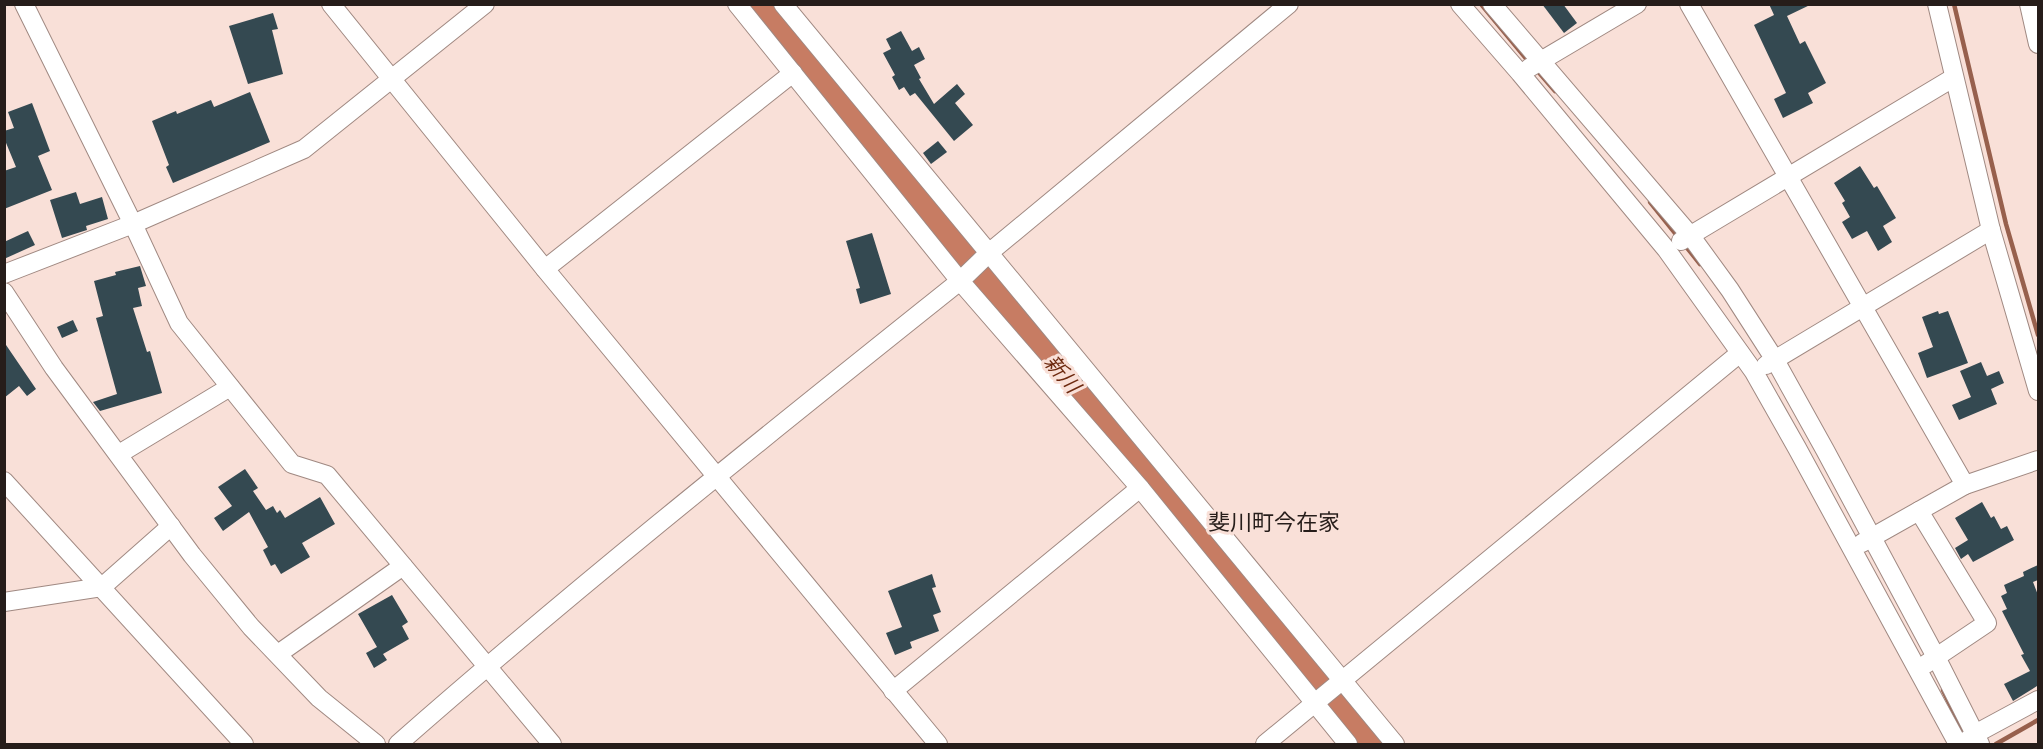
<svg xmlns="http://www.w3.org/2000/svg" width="2043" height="749" font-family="'Zilla Slab','Noto Sans JP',serif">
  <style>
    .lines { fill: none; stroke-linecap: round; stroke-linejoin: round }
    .stream { stroke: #97604d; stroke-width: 4.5 }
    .river { stroke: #c77c63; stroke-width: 27 }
    .building { fill: #344951 }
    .minor-casing { stroke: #a08982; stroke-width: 20 }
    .minor { stroke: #fff; stroke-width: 18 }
    .labels { text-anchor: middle; stroke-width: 6; stroke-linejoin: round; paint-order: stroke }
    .water-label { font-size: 21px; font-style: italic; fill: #6c280e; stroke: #f9e0d8 }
    .quarter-label { font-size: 22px; fill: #261d1a; stroke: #f9e0d8 }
  </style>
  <rect width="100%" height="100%" fill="#f9e0d8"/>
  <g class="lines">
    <g class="stream">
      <path d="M1481 4 1529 62"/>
      <path d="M1954 4 2006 224 2038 335"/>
      <path d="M1535 68 1555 91"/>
      <path d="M1650 202 1679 238"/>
      <path d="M1684 244 1700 264"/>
      <path d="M1943 690 1965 736"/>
      <path d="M1996 744 2038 720"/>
    </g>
    <path class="river" d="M755 4 1328 698H1331L1370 744"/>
  </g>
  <g class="building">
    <path d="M1542 4H1563L1577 23 1564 33Z"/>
    <path d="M1769 4H1812L1787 16 1800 44 1805 41 1826 83 1808 93 1813 103 1783 118 1774 99 1786 93 1754 25 1774 15Z"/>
    <path d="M273 13 278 29 272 30 283 74 248 84 229 26Z"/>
    <path d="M901 31 912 51 919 47 925 59 914 65 921 78 919 79 934 104 957 84 965 94 955 103 973 125 954 141 915 93 910 96 904 87 899 90 892 77 895 75 883 53 891 49 886 39Z"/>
    <path d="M250 92 270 142 173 183 166 167 169 165 152 121 176 111 177 114 211 100 214 107Z"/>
    <path d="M32 103 50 151 38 156 52 190 4 209V171L16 167 4 138V131L14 128 8 112Z"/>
    <path d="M938 141 947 152 931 164 923 153Z"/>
    <path d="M1860 166 1874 188 1877 186 1896 218 1883 226 1892 242 1878 251 1867 231 1852 239 1842 222 1850 217 1842 203 1845 201 1834 183Z"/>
    <path d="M76 192 80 204 102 197 108 219 86 226 87 230 62 238 50 200Z"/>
    <path d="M28 231 35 245 4 259V242Z"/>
    <path d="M872 233 891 294 860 304 856 289 860 288 846 241Z"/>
    <path d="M140 266 146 286 138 288 142 306 133 308 147 352 150 351 162 393 100 411 93 402 117 394 96 318 103 316 94 281 116 275 115 272Z"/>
    <path d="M1938 311 1939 314 1948 311 1968 363 1927 378 1918 353 1933 347 1922 317Z"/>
    <path d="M73 320 78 331 62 338 57 327Z"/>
    <path d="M4 342 36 389 27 396 19 386 4 398Z"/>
    <path d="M1981 362 1987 376 1999 371 2004 383 1991 389 1997 404 1959 420 1952 405 1971 397 1960 371Z"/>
    <path d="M245 469 258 488 253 491 266 510 273 506 277 513 280 510 285 518 320 497 335 524 302 543 310 557 281 574 275 564 271 566 263 550 268 547 249 512 223 531 214 518 232 506 218 487Z"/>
    <path d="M1982 502 1991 518 1994 516 2001 529 2007 526 2014 540 1973 562 1968 554 1961 559 1955 548 1968 540 1955 518Z"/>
    <path d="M2038 565V580L2033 582 2038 595V688L2037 686 2013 701 2004 684 2030 671 2021 655 2024 654 2002 611 2007 609 2001 596 2007 593 2004 585 2024 576 2023 572Z"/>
    <path d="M932 574 936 587 932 588 941 612 933 615 939 631 910 642 912 648 895 655 886 633 902 627 888 591Z"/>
    <path d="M392 595 408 622 402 626 409 639 383 654 387 660 374 668 366 653 377 647 358 614Z"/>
  </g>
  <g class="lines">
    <defs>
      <g id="minor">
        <path d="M24 4 133 224 179 323 292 464 327 475 552 744"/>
        <path d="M331 4 545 269 938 744"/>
        <path d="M737 4 960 281 1140 488 1348 744"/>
        <path d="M783 4 1395 744"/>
        <path d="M1460 4 1520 73 1666 249 1754 372 1797 448 1958 744"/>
        <path d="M1492 4 1690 235 1730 290 1775 360 1825 450 1936 657 1980 744"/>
        <path d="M1689 4 1965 485"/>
        <path d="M1937 4 1991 230 2038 391"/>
        <path d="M2029 4 2038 44"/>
        <path d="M1529 68 1637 4"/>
        <path d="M1681 241 1953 78"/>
        <path d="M545 269 793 73"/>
        <path d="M4 274 133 224 304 149 485 4"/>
        <path d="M4 292 54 368 192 555 251 627 319 698 376 744"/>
        <path d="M1766 365 1991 230"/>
        <path d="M119 454 230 387"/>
        <path d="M4 481 244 744"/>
        <path d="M1919 511 1987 623 1926 664"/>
        <path d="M1862 543 1965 485 2038 460"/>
        <path d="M4 602 102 587 171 526"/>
        <path d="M278 654 403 566"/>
        <path d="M893 691 1140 488"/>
        <path d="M1965 742 1975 734 2038 700"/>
        <path d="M398 744C580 584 770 433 960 281L990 252 1289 4"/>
        <path d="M1265 744 1740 353"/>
      </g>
    </defs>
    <use href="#minor" class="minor-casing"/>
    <use href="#minor" class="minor"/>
  </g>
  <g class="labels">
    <g class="water-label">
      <text transform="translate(1062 374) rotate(50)" y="7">新川</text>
    </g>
    <g class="quarter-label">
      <text x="1274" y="530">斐川町今在家</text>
    </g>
  </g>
  <rect width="2043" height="749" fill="none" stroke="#261d1a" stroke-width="12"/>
</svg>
